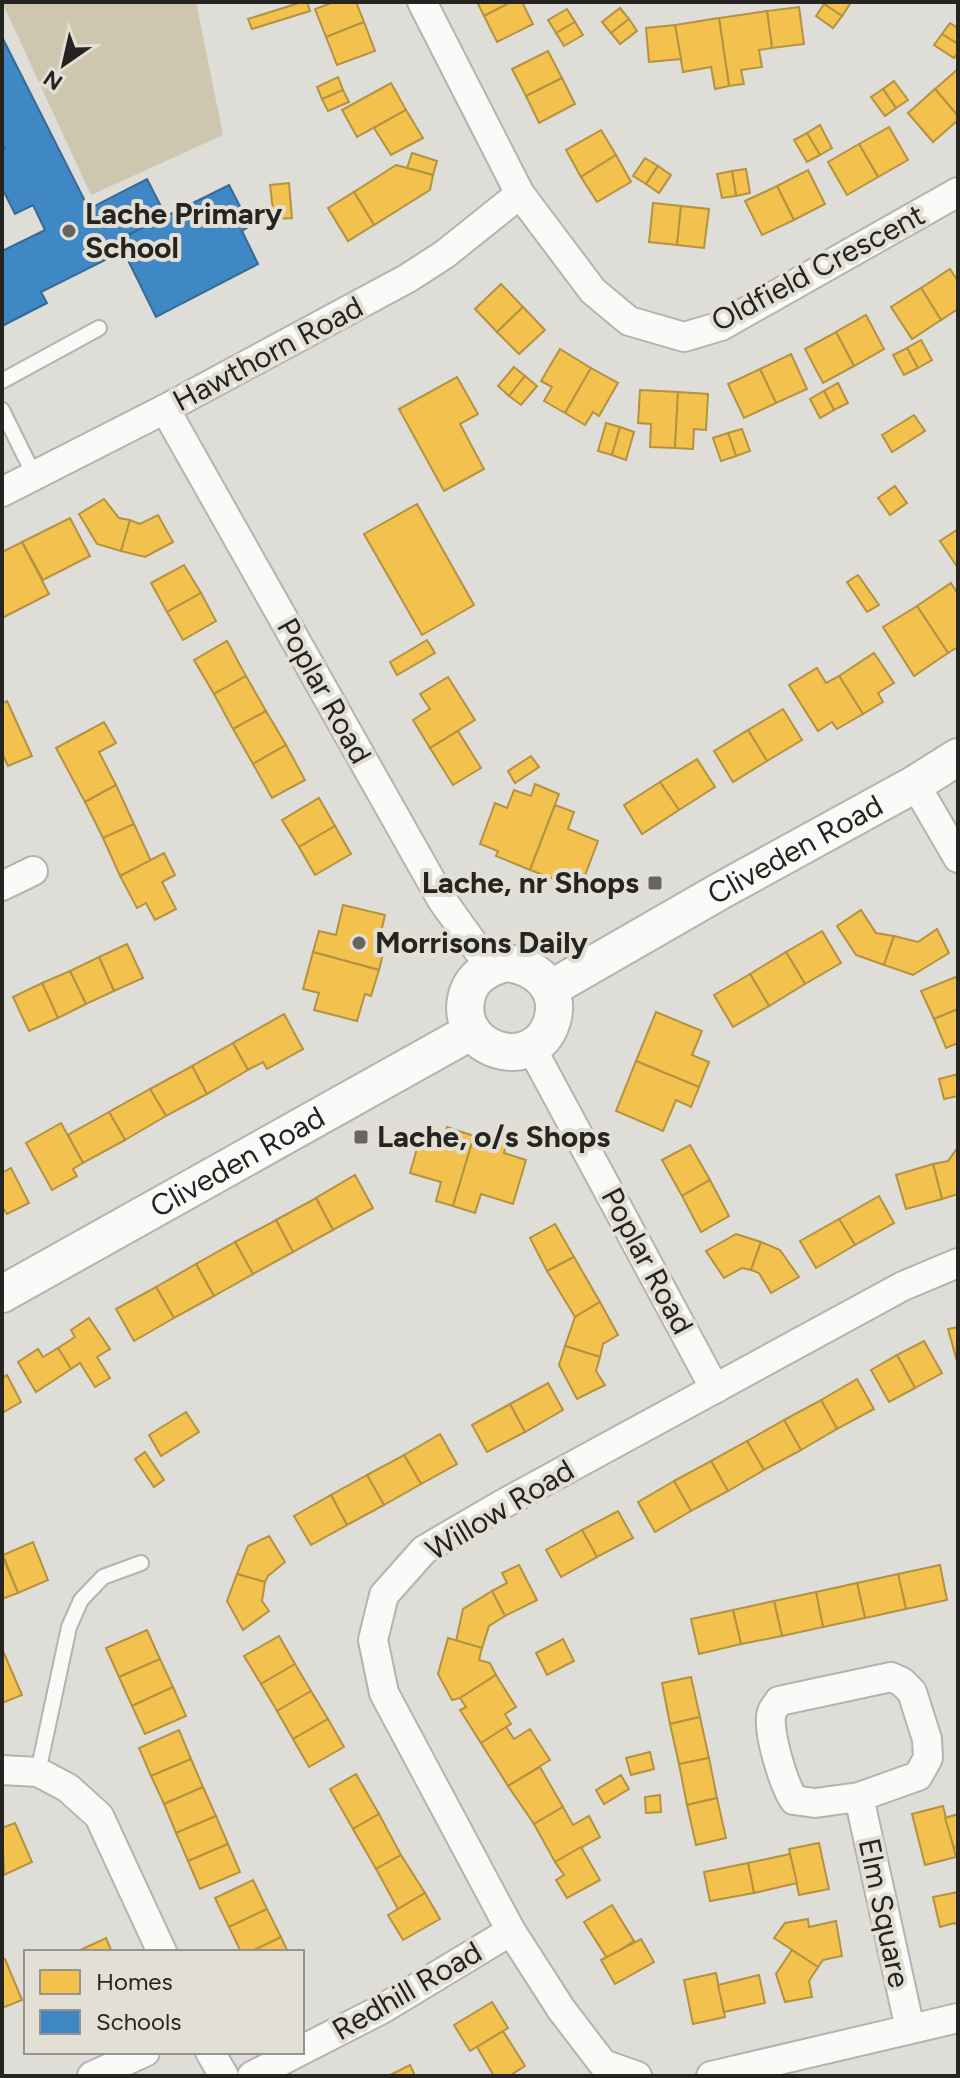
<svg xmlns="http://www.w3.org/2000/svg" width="960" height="2078" font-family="Figtree,sans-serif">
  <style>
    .green { fill: #cec6ae }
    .homes { fill: #f2c14e; stroke: #b49240; stroke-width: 2 }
    .schools { fill: #3f88c5; stroke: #376a94; stroke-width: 2 }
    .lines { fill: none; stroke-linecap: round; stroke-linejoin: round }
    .service-casing { stroke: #b4b3af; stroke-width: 18 }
    .minor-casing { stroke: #b4b3af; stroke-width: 32 }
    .tertiary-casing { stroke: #b4b3af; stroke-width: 40 }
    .service { stroke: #fafaf9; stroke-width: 14 }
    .minor { stroke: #fafaf9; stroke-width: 28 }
    .tertiary { stroke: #fafaf9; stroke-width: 36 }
    .poi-dot { fill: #666560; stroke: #e2dfd4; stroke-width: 3 }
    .labels { text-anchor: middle; stroke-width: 8; stroke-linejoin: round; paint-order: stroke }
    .poi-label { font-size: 30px; font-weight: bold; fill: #252420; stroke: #e2dfd4; text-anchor: start }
    .street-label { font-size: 30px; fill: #252420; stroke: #e2dfd4 }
  </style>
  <rect width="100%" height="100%" fill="#deddd8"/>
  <path class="green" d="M2 2H196L223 135 91 195Z"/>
  <g class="homes">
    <path d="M302 2H307L310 11 252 29 248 19Z"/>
    <path d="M334 2H356L364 22 326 37 315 9Z"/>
    <path d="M477 2H511L484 16Z"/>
    <path d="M511 2H522L533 24 497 42 484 16Z"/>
    <path d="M825 2H847L850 4 842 16 824 4Z"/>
    <path d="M824 4 842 16 833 28 816 16Z"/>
    <path d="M799 7 804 44 772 48 767 11Z"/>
    <path d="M620 8 629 19 611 33 602 22Z"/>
    <path d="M567 9 575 22 556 33 548 20Z"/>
    <path d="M767 11 772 48 759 50 762 67 741 70 744 84 729 86 719 18Z"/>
    <path d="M719 18 729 86 715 89 711 67 683 72 675 25Z"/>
    <path d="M629 19 637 31 620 44 611 33Z"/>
    <path d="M364 22 375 51 337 65 326 37Z"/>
    <path d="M575 22 583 35 564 46 556 33Z"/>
    <path d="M950 23 958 28V44L942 34Z"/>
    <path d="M675 25 681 59 649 62 646 28Z"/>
    <path d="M942 34 958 44V52L954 58 934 45Z"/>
    <path d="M548 51 562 78 526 96 512 69Z"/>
    <path d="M958 69V116L935 89Z"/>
    <path d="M338 77 343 90 322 99 317 87Z"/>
    <path d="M562 78 575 104 539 123 526 96Z"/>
    <path d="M894 81 908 100 896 108 883 89Z"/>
    <path d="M391 83 406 110 357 137 342 110Z"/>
    <path d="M883 89 896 108 885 116 871 97Z"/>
    <path d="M935 89 958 116V120L933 142 908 113Z"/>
    <path d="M343 90 349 102 328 111 322 99Z"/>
    <path d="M406 110 423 138 391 155 374 128Z"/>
    <path d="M820 125 832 148 820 155 807 133Z"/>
    <path d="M889 127 908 160 878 177 859 144Z"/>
    <path d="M601 130 616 155 581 177 566 150Z"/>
    <path d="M807 133 820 155 807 162 794 140Z"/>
    <path d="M859 144 878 177 847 195 828 162Z"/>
    <path d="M412 153 437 161 433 175 407 168Z"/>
    <path d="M616 155 631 182 597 202 581 177Z"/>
    <path d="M645 158 658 166 646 184 633 176Z"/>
    <path d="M396 165 433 175 430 190 374 225 354 192Z"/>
    <path d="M658 166 671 175 659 193 646 184Z"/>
    <path d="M746 169 750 193 736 196 732 171Z"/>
    <path d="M808 170 825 204 794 220 777 186Z"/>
    <path d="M732 171 736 196 722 198 717 174Z"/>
    <path d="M289 183 292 218 274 219 270 185Z"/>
    <path d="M777 186 794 220 762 235 745 201Z"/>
    <path d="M354 192 374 225 348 241 328 208Z"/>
    <path d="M653 203 681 206 677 245 649 242Z"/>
    <path d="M681 206 709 209 704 248 677 245Z"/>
    <path d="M950 269 958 281V309L941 320 921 288Z"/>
    <path d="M501 284 523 307 497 332 475 309Z"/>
    <path d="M921 288 941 320 912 339 891 307Z"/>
    <path d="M523 307 545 330 519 354 497 332Z"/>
    <path d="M866 315 884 349 854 366 836 332Z"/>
    <path d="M836 332 854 366 823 383 805 349Z"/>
    <path d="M921 340 932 360 918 368 907 348Z"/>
    <path d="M907 348 918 368 904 375 893 355Z"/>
    <path d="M560 349 591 368 565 413 544 401 552 387 541 381Z"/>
    <path d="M791 354 807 389 776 403 760 369Z"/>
    <path d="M514 367 525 376 509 396 498 386Z"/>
    <path d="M591 368 618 383 599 416 593 412 585 425 565 413Z"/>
    <path d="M760 369 776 403 744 418 728 384Z"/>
    <path d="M525 376 537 386 521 405 509 396Z"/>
    <path d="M457 377 478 414 460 424 484 469 444 491 399 409Z"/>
    <path d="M838 383 848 403 834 410 824 391Z"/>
    <path d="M640 390 678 392 675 448 650 447 651 424 638 423Z"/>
    <path d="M824 391 834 410 820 418 810 399Z"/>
    <path d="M678 392 708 394 706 430 694 429 693 449 675 448Z"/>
    <path d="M914 415 925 431 892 452 882 435Z"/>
    <path d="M606 423 620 427 612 455 598 451Z"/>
    <path d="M620 427 634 432 626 460 612 455Z"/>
    <path d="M742 429 750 451 736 456 728 433Z"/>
    <path d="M728 433 736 456 721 461 713 438Z"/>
    <path d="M895 486 907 503 890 515 878 498Z"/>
    <path d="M104 499 119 518 130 520 121 551 97 544 79 514Z"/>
    <path d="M417 504 474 605 422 635 364 534Z"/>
    <path d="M158 515 173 542 145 557 121 551 130 520 140 524Z"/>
    <path d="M70 518 90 556 43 580 22 542Z"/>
    <path d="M958 529V568L940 541Z"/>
    <path d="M22 542 49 594 2 618V552Z"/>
    <path d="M184 565 201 593 167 612 151 583Z"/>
    <path d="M858 575 879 605 867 612 847 582Z"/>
    <path d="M951 583 958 594V647L948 653 917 606Z"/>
    <path d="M201 593 216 621 183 640 167 612Z"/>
    <path d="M917 606 948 653 914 676 883 627Z"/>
    <path d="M427 640 435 653 397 675 390 662Z"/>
    <path d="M227 641 246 676 214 694 194 660Z"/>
    <path d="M874 653 894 683 878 693 883 702 863 714 839 676Z"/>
    <path d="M817 668 826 683 839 676 863 714 837 729 832 722 818 731 789 685Z"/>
    <path d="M246 676 266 711 233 729 214 694Z"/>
    <path d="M448 677 475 720 430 748 413 720 430 709 420 694Z"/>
    <path d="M7 701 32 756 8 766 2 753V704Z"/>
    <path d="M783 709 802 740 767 761 748 730Z"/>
    <path d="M266 711 286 745 253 764 233 729Z"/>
    <path d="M104 722 116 743 99 752 116 785 85 802 56 748Z"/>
    <path d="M748 730 767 761 733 782 714 751Z"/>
    <path d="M458 731 481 768 453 785 430 748Z"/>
    <path d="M286 745 305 780 272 798 253 764Z"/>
    <path d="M531 756 539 767 515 783 508 771Z"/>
    <path d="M697 759 715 787 679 810 660 782Z"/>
    <path d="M660 782 679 810 642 834 624 805Z"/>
    <path d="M535 784 559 794 530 870 496 856 498 851 480 844 495 803 507 808 514 790 531 796Z"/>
    <path d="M116 785 134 824 103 838 85 802Z"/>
    <path d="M319 798 335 826 299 847 282 820Z"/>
    <path d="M555 805 574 812 568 829 598 841 582 883 561 875 559 881 530 870Z"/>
    <path d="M134 824 151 861 120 876 103 838Z"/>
    <path d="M335 826 351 854 315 875 299 847Z"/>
    <path d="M164 853 175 875 162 882 176 909 155 920 146 903 137 908 120 876Z"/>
    <path d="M343 905 385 915 379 941 386 942 379 970 313 952 319 931 336 935Z"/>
    <path d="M861 910 876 933 894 936 884 965 856 955 837 926Z"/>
    <path d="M937 929 949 953 913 975 884 965 894 936 918 942Z"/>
    <path d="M822 931 841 963 805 984 786 952Z"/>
    <path d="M127 944 143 978 114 991 99 957Z"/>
    <path d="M313 952 379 970 371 996 365 994 357 1021 314 1010 319 993 303 989Z"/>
    <path d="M786 952 805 984 769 1006 750 974Z"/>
    <path d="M99 957 114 991 86 1004 70 971Z"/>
    <path d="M70 971 86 1004 58 1018 42 983Z"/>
    <path d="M750 974 769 1006 733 1027 714 995Z"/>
    <path d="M958 976V1009L934 1019 921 991Z"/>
    <path d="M42 983 58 1018 29 1031 13 997Z"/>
    <path d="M958 1009V1043L946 1048 934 1019Z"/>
    <path d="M656 1012 702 1031 692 1055 709 1062 699 1087 636 1061Z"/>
    <path d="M284 1014 303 1049 267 1069 263 1062 248 1070 233 1043Z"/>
    <path d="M233 1043 248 1070 207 1094 192 1066Z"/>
    <path d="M636 1061 699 1087 691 1107 676 1100 663 1131 616 1111Z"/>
    <path d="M192 1066 207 1094 166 1116 150 1089Z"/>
    <path d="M958 1074V1096L944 1099 939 1079Z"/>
    <path d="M150 1089 166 1116 125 1140 109 1112Z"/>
    <path d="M109 1112 125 1140 83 1163 68 1135Z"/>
    <path d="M61 1123 83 1163 73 1169 77 1176 52 1190 26 1143Z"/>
    <path d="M447 1127 474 1136 453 1206 436 1201 441 1182 410 1173 422 1131 444 1138Z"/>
    <path d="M474 1136 506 1145 504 1153 526 1160 513 1204 481 1194 475 1213 453 1206Z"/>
    <path d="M690 1145 710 1180 682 1196 662 1160Z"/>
    <path d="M958 1147V1194L942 1199 933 1164 948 1161Z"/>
    <path d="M933 1164 942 1199 906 1209 896 1175Z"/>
    <path d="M11 1168 29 1203 7 1214 2 1207V1173Z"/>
    <path d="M355 1175 373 1208 333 1230 316 1198Z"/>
    <path d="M710 1180 729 1216 701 1232 682 1196Z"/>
    <path d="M879 1196 894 1223 855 1245 839 1219Z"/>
    <path d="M316 1198 333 1230 293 1252 276 1220Z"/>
    <path d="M839 1219 855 1245 816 1268 800 1241Z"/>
    <path d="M276 1220 293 1252 253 1274 235 1242Z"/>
    <path d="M555 1224 574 1257 547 1271 530 1238Z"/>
    <path d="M736 1234 761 1242 751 1270 742 1268 724 1278 706 1251Z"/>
    <path d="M235 1242 253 1274 214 1296 196 1264Z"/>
    <path d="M761 1242 780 1250 799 1277 771 1293 759 1273 751 1270Z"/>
    <path d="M574 1257 600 1302 575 1317 547 1271Z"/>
    <path d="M196 1264 214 1296 174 1318 156 1287Z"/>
    <path d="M156 1287 174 1318 134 1341 116 1309Z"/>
    <path d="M600 1302 618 1335 603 1344 600 1357 565 1346 575 1317Z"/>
    <path d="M89 1318 110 1349 97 1357 110 1378 95 1387 80 1363 71 1369 58 1348 75 1337 71 1330Z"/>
    <path d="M958 1327V1365L948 1329Z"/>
    <path d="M924 1341 942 1373 915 1388 897 1355Z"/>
    <path d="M565 1346 600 1357 596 1371 605 1385 577 1399 559 1365Z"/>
    <path d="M58 1348 71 1369 36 1392 18 1362 38 1349 43 1357Z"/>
    <path d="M897 1355 915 1388 889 1402 871 1370Z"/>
    <path d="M7 1375 21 1402 2 1413V1378Z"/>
    <path d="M857 1379 874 1409 837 1429 821 1400Z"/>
    <path d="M548 1383 563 1410 525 1432 510 1404Z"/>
    <path d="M821 1400 837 1429 801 1450 784 1420Z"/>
    <path d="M510 1404 525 1432 487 1452 472 1425Z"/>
    <path d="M186 1412 199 1432 161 1456 149 1435Z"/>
    <path d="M784 1420 801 1450 764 1470 747 1441Z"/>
    <path d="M440 1434 457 1464 421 1484 404 1455Z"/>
    <path d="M747 1441 764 1470 728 1491 711 1461Z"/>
    <path d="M145 1452 164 1480 154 1487 135 1459Z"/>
    <path d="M404 1455 421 1484 384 1505 367 1475Z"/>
    <path d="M711 1461 728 1491 691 1511 674 1481Z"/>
    <path d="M367 1475 384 1505 347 1525 331 1495Z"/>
    <path d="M674 1481 691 1511 655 1532 638 1502Z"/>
    <path d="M331 1495 347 1525 311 1545 294 1516Z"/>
    <path d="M618 1511 633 1538 597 1557 582 1530Z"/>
    <path d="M582 1530 597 1557 561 1577 546 1550Z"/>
    <path d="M269 1536 285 1562 268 1576 265 1582 237 1574 248 1546Z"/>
    <path d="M33 1542 48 1580 18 1593 3 1555Z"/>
    <path d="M2 1555 18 1593 2 1599Z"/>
    <path d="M519 1565 537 1600 505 1616 492 1591 507 1583 502 1573Z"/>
    <path d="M940 1565 947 1600 906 1609 898 1574Z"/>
    <path d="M237 1574 265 1582 262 1601 269 1611 243 1630 227 1601Z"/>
    <path d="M898 1574 906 1609 865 1618 857 1583Z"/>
    <path d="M857 1583 865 1618 823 1627 816 1592Z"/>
    <path d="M492 1591 505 1616 489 1626 482 1648 456 1641 463 1609Z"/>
    <path d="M816 1592 823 1627 782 1636 774 1601Z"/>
    <path d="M774 1601 782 1636 741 1644 733 1610Z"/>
    <path d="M733 1610 741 1644 699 1654 691 1619Z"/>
    <path d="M147 1630 160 1659 119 1677 106 1648Z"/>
    <path d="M279 1636 295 1664 261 1684 244 1656Z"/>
    <path d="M448 1638 482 1648 479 1660 490 1663 496 1675 460 1698 452 1700 438 1674Z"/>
    <path d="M563 1639 574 1661 547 1675 536 1653Z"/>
    <path d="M3 1651 22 1695 2 1703V1652Z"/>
    <path d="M160 1659 173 1687 132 1706 119 1677Z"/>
    <path d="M295 1664 311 1691 277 1711 261 1684Z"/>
    <path d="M496 1675 516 1707 505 1714 511 1724 481 1743 460 1710 466 1707 460 1698Z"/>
    <path d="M691 1677 700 1717 670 1724 662 1683Z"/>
    <path d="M173 1687 186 1716 145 1734 132 1706Z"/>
    <path d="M311 1691 328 1719 293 1739 277 1711Z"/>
    <path d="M700 1717 709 1758 679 1764 670 1724Z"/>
    <path d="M328 1719 344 1747 309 1767 293 1739Z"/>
    <path d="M506 1727 514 1739 530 1729 550 1760 508 1786 481 1743Z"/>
    <path d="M179 1730 191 1759 151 1776 139 1748Z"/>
    <path d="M650 1752 654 1769 631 1775 626 1758Z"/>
    <path d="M709 1758 717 1798 687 1805 679 1764Z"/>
    <path d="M191 1759 203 1787 164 1804 151 1776Z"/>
    <path d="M540 1767 563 1807 534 1824 508 1786Z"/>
    <path d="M356 1774 379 1814 353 1829 330 1789Z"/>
    <path d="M621 1775 629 1789 604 1804 596 1790Z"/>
    <path d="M203 1787 216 1816 176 1833 164 1804Z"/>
    <path d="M660 1795 661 1812 646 1813 645 1797Z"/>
    <path d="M717 1798 726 1838 696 1845 687 1805Z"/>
    <path d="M943 1806 956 1857 925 1865 912 1814Z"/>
    <path d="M563 1807 573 1825 589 1816 600 1837 555 1862 534 1824Z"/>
    <path d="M379 1814 401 1855 376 1869 353 1829Z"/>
    <path d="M958 1814V1847L954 1848 945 1818Z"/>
    <path d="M216 1816 228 1844 188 1861 176 1833Z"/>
    <path d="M15 1823 32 1862 4 1875 2 1828Z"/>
    <path d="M819 1843 829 1889 799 1895 789 1849Z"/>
    <path d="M228 1844 240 1872 200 1889 188 1861Z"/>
    <path d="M581 1847 600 1880 567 1898 556 1880 564 1875 555 1862Z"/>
    <path d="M790 1854 797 1883 754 1893 748 1863Z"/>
    <path d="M401 1855 425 1893 398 1909 376 1869Z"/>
    <path d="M748 1863 754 1893 710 1901 704 1872Z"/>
    <path d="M253 1880 267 1909 229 1927 215 1898Z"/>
    <path d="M958 1892V1925L954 1923 940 1927 933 1897Z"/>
    <path d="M425 1893 440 1919 403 1940 388 1915Z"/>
    <path d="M612 1905 634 1941 607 1958 584 1922Z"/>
    <path d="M267 1909 281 1937 250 1952H241L229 1927Z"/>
    <path d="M808 1919 809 1927 836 1921 842 1956 823 1960 818 1967 774 1938 785 1923Z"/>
    <path d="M281 1937 288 1952H250Z"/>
    <path d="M106 1938 112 1952H76Z"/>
    <path d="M641 1939 654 1962 615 1984 601 1960Z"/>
    <path d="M792 1950 818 1967 809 1981 812 1997 785 2002 776 1974Z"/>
    <path d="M5 1959 22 2000 2 2008V1960Z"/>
    <path d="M716 1973 725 2017 693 2024 684 1980Z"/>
    <path d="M759 1975 765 2003 724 2012 718 1985Z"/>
    <path d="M492 2002 508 2028 470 2051 454 2025Z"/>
    <path d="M503 2031 525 2066 509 2076H494L477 2047Z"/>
    <path d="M410 2065 415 2076H388Z"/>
  </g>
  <g class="schools">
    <path d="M2 37 89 209 147 179 166 216 118 240 123 251 41 292 47 303 2 326V251L45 230 33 205 15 214 4 192 2 194V150L5 148 2 143Z"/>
    <path d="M229 185 250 226 242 231 258 264 156 317 118 240Z"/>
  </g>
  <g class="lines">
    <defs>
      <g id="service">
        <path d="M2 381 99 328"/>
        <path d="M2 410 34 475"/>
        <path d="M38 1772 69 1627 81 1600 103 1577 141 1563"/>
      </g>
      <g id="minor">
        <path d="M422 2 520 194 593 291 629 321 684 337 721 326 958 192"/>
        <path d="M165 409 442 900 490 967"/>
        <path d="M2 492 165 409 408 278 445 254 520 194"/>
        <path d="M915 784 958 858"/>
        <path d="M2 886 33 871"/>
        <path d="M532 1049 715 1389"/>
        <path d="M2 1770 38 1772 68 1788 99 1816 162 1952"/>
        <path d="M859 1797 918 1776 928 1758 927 1739 912 1692 902 1682 891 1677 779 1701C777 1705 773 1708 772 1712 766 1729 784 1785 794 1800L815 1803 859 1797 910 2029"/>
        <path d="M302 2050 382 2009 511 1931"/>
        <path d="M210 2052 224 2076"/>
        <path d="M92 2076 145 2052"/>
        <path d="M252 2076 298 2052"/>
        <path d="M637 2076 603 2064 561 2009 511 1931 384 1693 373 1640 384 1595 424 1550 501 1505 903 1286 958 1263"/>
        <path d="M711 2076 958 2018"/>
      </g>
      <g id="tertiary">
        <path d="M505 963C535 965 562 988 552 1021 534 1078 449 1049 468 992 474 975 489 968 505 963Z"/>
        <path id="s1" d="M550 989 722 890 915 784 958 757"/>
        <path id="s2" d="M2 1294 472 1031"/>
      </g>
    </defs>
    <use href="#service" class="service-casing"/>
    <use href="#minor" class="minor-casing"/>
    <use href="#tertiary" class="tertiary-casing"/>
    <use href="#service" class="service"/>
    <use href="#minor" class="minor"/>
    <use href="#tertiary" class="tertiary"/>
  </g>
  <g class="poi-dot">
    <circle cx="69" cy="231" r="8"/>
    <rect x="647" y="875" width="16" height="16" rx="4"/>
    <circle cx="359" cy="943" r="8"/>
    <rect x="353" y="1129" width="16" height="16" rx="4"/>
  </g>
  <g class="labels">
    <g class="poi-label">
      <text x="85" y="224">Lache Primary<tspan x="85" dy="34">School</tspan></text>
      <text x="639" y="893" text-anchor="end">Lache, nr Shops</text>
      <text x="375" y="953">Morrisons Daily</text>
      <text x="377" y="1147">Lache, o/s Shops</text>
    </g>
    <g class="street-label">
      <text transform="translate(818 268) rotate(-28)" y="10">Oldfield Crescent</text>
      <text transform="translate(268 354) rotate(-28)" y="10">Hawthorn Road</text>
      <text transform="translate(324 691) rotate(61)" y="10">Poplar Road</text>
      <text dy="10" stroke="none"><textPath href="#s1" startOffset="282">Cliveden Road</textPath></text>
      <text dy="10" stroke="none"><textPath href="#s2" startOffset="270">Cliveden Road</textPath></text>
      <text transform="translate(647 1261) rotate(62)" y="10">Poplar Road</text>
      <text transform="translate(500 1510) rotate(-31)" y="10">Willow Road</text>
      <text transform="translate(884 1913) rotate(78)" y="10">Elm Square</text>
      <text transform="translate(407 1991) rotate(-30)" y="10">Redhill Road</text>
    </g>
  </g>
  <rect width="960" height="2078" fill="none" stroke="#252420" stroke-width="8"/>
  <rect x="24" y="1950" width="280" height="104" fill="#e2dfd4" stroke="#96948c" stroke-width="2"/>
  <rect x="40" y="1970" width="40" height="24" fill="#f2c14e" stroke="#96948c" stroke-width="2"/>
  <text x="96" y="1990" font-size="24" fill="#252420">Homes</text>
  <rect x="40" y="2010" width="40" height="24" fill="#3f88c5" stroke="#96948c" stroke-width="2"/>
  <text x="96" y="2030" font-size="24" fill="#252420">Schools</text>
  <g transform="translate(64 64) rotate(214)" stroke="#e2dfd4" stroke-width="6" paint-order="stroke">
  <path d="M0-6L14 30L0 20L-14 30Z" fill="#252420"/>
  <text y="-12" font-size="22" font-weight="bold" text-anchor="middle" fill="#252420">N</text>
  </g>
</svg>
